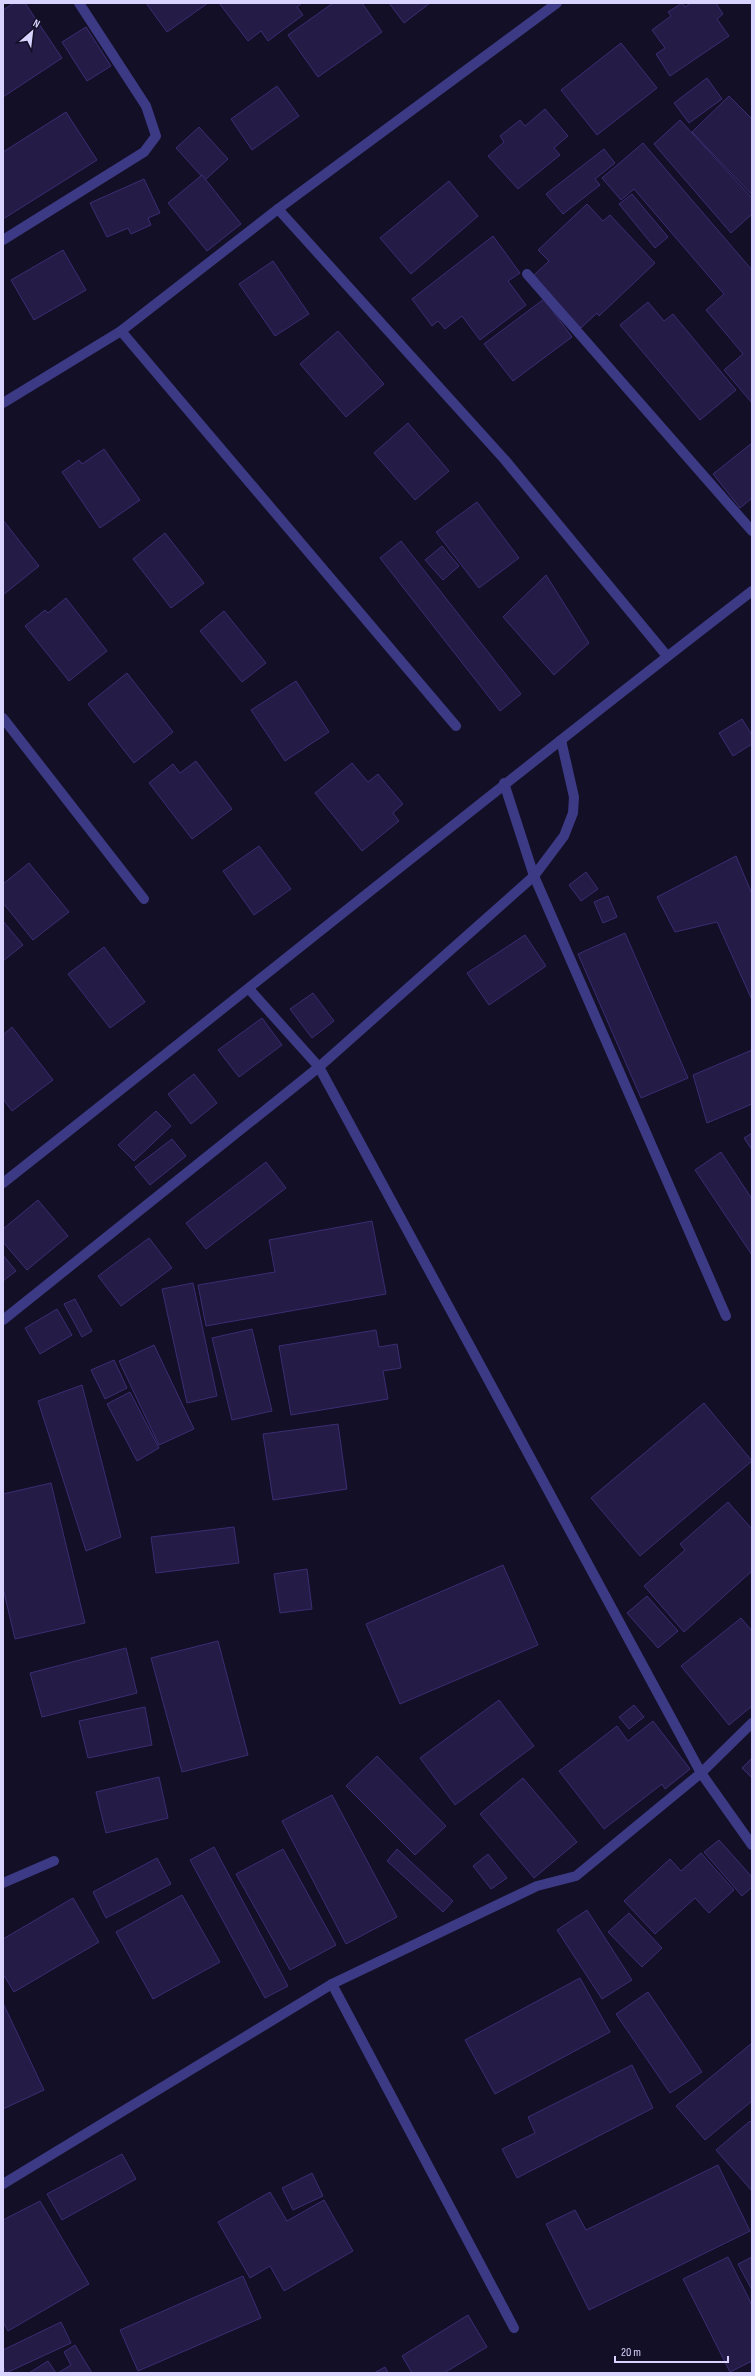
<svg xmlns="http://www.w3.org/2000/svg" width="755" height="2376" font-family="'Sofia Sans Condensed',sans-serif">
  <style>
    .building { fill: #241b47; stroke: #3b2d73 }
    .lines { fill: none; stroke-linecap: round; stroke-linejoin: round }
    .street { stroke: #3d3a85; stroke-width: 10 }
  </style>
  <rect width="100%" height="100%" fill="#130f26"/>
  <g class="building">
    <path d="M14 3H25L62 58 3 97V10Z"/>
    <path d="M146 3H208L167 32Z"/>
    <path d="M219 3H302L297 7 303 15 268 41 261 31 248 41Z"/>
    <path d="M333 3H362L382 32 318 77 288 35Z"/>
    <path d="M389 3H430L404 23Z"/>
    <path d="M682 3 685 7 691 3H716L723 14 717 19 729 36 670 76 656 54 665 48 652 30 671 16 668 12Z"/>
    <path d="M86 27 111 66 87 81 62 42Z"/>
    <path d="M621 43 657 88 597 135 561 90Z"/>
    <path d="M707 78 722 99 689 123 674 103Z"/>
    <path d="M277 86 299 116 252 150 231 119Z"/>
    <path d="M729 96 752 119V195L692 132Z"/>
    <path d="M545 109 568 136 554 148 560 155 518 189 488 156 504 142 500 136 520 120 525 126Z"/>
    <path d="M66 112 97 160 3 219V152Z"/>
    <path d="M680 120 752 198V214L731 233 654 144Z"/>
    <path d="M199 127 228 159 205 180 176 148Z"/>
    <path d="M643 143 752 270V403L724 370 743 354 706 310 724 294 634 189 621 200 602 178Z"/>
    <path d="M604 149 615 163 595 179 600 185 563 214 546 194Z"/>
    <path d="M202 175 241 224 207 251 168 203Z"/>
    <path d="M144 179 160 213 148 218 151 225 131 234 128 228 107 237 90 203Z"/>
    <path d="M449 181 478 216 411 274 380 238Z"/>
    <path d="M632 194 668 237 655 248 619 204Z"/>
    <path d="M587 204 603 221 610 215 655 263 599 316 597 313 581 328 533 276 549 261 538 250Z"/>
    <path d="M493 236 520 273 508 281 526 305 480 340 462 316 445 329 438 321 432 326 412 299Z"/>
    <path d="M63 250 86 290 34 320 11 280Z"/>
    <path d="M273 261 309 314 275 336 239 284Z"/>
    <path d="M544 299 572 337 513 381 484 344Z"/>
    <path d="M648 302 664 321 673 314 736 390 700 420 620 325Z"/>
    <path d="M338 331 384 384 346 417 300 364Z"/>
    <path d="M408 423 449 471 415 500 374 453Z"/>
    <path d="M752 443V498L740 508 713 474Z"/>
    <path d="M104 449 140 500 100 528 62 472 79 460 82 464Z"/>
    <path d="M477 502 519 558 479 588 436 532Z"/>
    <path d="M3 520 39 566 3 595Z"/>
    <path d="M165 533 204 583 171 608 133 559Z"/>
    <path d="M401 541 521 694 500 711 380 558Z"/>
    <path d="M442 546 459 566 443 580 425 560Z"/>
    <path d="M546 575 589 643 554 675 503 617Z"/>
    <path d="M66 598 107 651 69 681 25 626 45 610 48 613Z"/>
    <path d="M224 611 266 663 242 682 200 631Z"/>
    <path d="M127 673 173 732 134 763 88 704Z"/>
    <path d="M296 681 329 732 285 761 251 710Z"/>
    <path d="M742 719 752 735V744L733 756 719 733Z"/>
    <path d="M196 761 232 809 192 839 149 783 173 764 180 773Z"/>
    <path d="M352 763 368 782 378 774 403 804 393 813 399 821 362 851 315 793Z"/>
    <path d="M259 846 291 889 254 915 223 871Z"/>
    <path d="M736 856 752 894V1000L717 922 675 932 657 897Z"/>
    <path d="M29 863 69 912 33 940 3 903V884Z"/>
    <path d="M586 872 598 889 581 901 569 885Z"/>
    <path d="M608 896 617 917 603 923 594 902Z"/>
    <path d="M3 921 23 945 3 961Z"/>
    <path d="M625 933 688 1078 641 1098 578 954Z"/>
    <path d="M525 935 546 966 489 1005 467 973Z"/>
    <path d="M104 947 145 1002 110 1028 68 974Z"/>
    <path d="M313 993 334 1021 312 1038 290 1009Z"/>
    <path d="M262 1018 282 1045 239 1077 218 1050Z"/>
    <path d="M12 1027 53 1080 12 1111 3 1099V1035Z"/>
    <path d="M752 1050V1104L707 1123 693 1075Z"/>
    <path d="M194 1074 217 1103 191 1124 168 1094Z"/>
    <path d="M156 1111 171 1126 134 1161 118 1145Z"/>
    <path d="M752 1133V1150L744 1138Z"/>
    <path d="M172 1139 186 1156 150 1185 135 1167Z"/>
    <path d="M721 1152 752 1199V1255L695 1170Z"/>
    <path d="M266 1162 286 1188 206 1249 186 1223Z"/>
    <path d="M38 1200 68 1236 27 1270 3 1242V1229Z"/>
    <path d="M372 1221 386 1294 206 1326 198 1285 275 1272 269 1240Z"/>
    <path d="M149 1238 172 1268 121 1306 98 1276Z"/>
    <path d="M3 1255 16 1271 3 1281Z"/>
    <path d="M193 1283 217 1396 187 1403 162 1289Z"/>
    <path d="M75 1299 92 1331 82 1337 64 1304Z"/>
    <path d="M57 1309 72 1335 40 1354 25 1328Z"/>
    <path d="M252 1329 272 1411 232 1420 212 1338Z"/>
    <path d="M376 1330 379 1347 397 1344 401 1368 383 1371 388 1399 291 1415 279 1346Z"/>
    <path d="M154 1345 194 1429 159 1445 119 1361Z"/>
    <path d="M114 1360 127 1388 105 1399 91 1370Z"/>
    <path d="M82 1385 121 1537 86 1551 38 1401Z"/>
    <path d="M130 1392 159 1448 137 1461 107 1404Z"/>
    <path d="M704 1403 752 1461 640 1556 591 1498Z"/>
    <path d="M338 1424 347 1489 273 1500 263 1434Z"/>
    <path d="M51 1483 85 1623 15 1639 3 1588V1494Z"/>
    <path d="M728 1502 752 1529V1571L684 1632 644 1586 685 1550 680 1544Z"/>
    <path d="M234 1527 239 1563 156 1573 151 1537Z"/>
    <path d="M503 1565 538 1645 400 1704 366 1624Z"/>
    <path d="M307 1569 312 1609 280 1613 274 1574Z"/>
    <path d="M647 1596 678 1631 658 1648 627 1613Z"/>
    <path d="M741 1618 752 1631V1706L729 1725 681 1666Z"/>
    <path d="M218 1641 248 1755 182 1772 151 1658Z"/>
    <path d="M126 1648 137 1693 42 1717 30 1673Z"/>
    <path d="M499 1700 534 1746 455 1805 420 1758Z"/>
    <path d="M634 1705 644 1717 629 1729 619 1717Z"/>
    <path d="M145 1707 152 1745 88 1758 79 1721Z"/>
    <path d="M653 1721 690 1769 665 1789 662 1784 604 1829 559 1771 617 1726 628 1741Z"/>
    <path d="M377 1756 446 1826 415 1855 346 1786Z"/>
    <path d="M752 1758V1778L742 1768Z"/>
    <path d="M159 1777 168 1818 106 1833 96 1792Z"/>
    <path d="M523 1778 577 1842 534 1878 480 1814Z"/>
    <path d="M332 1795 397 1917 346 1944 282 1821Z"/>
    <path d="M719 1840 752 1877V1887L742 1896 704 1852Z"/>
    <path d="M214 1847 288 1986 265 1998 190 1860Z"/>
    <path d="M283 1849 336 1945 290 1970 236 1874Z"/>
    <path d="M397 1849 453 1901 443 1912 387 1861Z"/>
    <path d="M701 1853 734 1890 709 1913 695 1898 655 1934 624 1901 670 1859 681 1871Z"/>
    <path d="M488 1854 507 1878 491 1889 473 1866Z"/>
    <path d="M157 1858 171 1884 106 1918 93 1892Z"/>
    <path d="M182 1895 220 1962 153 1999 116 1932Z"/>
    <path d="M73 1898 99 1942 14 1992 3 1974V1939Z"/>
    <path d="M587 1910 632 1980 602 1999 557 1930Z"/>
    <path d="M629 1913 662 1948 642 1967 608 1932Z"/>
    <path d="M580 1978 610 2032 495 2094 465 2040Z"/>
    <path d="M648 1992 702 2072 670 2093 616 2014Z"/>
    <path d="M3 2003 44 2090 3 2109Z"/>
    <path d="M752 2043V2101L705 2140 676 2106Z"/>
    <path d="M632 2065 653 2108 517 2178 502 2149 535 2133 528 2117Z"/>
    <path d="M750 2121 752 2123V2191L716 2150Z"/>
    <path d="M122 2154 136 2179 62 2220 47 2194Z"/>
    <path d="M718 2165 750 2231 589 2310 546 2224 575 2210 586 2230Z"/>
    <path d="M312 2173 323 2196 293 2210 282 2188Z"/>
    <path d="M270 2192 287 2221 324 2200 353 2251 284 2291 270 2266 250 2278 218 2222Z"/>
    <path d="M40 2201 89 2284 8 2331 3 2322V2220Z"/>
    <path d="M728 2257 752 2305V2361L730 2372 683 2279Z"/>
    <path d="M752 2257V2290L738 2264Z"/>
    <path d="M243 2276 261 2318 138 2371 120 2330Z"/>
    <path d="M468 2315 487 2347 444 2373H412L402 2356Z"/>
    <path d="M61 2322 71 2343 6 2373 3 2366V2350Z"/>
    <path d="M75 2345 92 2373H58L71 2365 64 2352Z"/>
    <path d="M48 2361 56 2373H29Z"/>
    <path d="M385 2367 388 2373H374Z"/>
  </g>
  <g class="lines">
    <g class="street">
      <path d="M278 209 505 460 667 656"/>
      <path d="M3 240 144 152 156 136 146 106 79 3"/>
      <path d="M527 274 752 531"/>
      <path d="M121 331 278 209 557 3"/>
      <path d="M3 403 121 331 456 726"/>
      <path d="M3 718 144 899"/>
      <path d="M504 783 534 876 726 1316"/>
      <path d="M249 989 319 1067 701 1773 752 1845"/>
      <path d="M3 1183C253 986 500 785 752 591"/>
      <path d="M3 1320 319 1067 534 876 564 836 573 813 574 797 561 740"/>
      <path d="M3 1883 54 1861"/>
      <path d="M332 1984 514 2328"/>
      <path d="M3 2184 332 1984 537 1886 576 1876 701 1773 752 1723"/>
    </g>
  </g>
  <rect width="755" height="2376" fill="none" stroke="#d9d4ff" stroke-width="8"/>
  <g transform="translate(32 32) rotate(28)" stroke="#130f26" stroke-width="3" paint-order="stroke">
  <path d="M0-3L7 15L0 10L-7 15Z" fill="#d9d4ff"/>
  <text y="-6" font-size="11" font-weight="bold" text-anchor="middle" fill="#d9d4ff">N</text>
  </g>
  <path d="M615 2356v6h113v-6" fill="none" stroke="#d9d4ff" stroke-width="2"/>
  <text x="621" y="2356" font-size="12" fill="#d9d4ff" stroke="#130f26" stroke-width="3" paint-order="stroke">20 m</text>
</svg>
